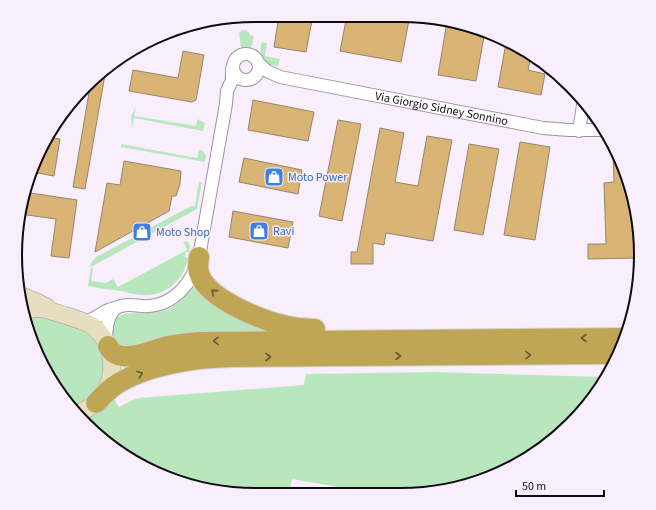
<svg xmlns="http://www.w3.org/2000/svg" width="656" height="510" font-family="'Source Sans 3',sans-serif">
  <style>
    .green { fill: #b8e7be }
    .building { fill: #dab475; stroke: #928570 }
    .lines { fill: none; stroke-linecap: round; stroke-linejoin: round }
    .minor-casing { stroke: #a090a5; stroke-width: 14 }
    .secondary-casing { stroke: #a090a5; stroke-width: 18 }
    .trunk-casing { stroke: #d4d3d4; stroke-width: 22 }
    .minor { stroke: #fff; stroke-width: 12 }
    .secondary { stroke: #e7debf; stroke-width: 17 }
    .trunk { stroke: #bfa654; stroke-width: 20 }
    .oneway { stroke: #685833 }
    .labels { text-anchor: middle; stroke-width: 3; stroke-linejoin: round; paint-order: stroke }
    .street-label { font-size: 12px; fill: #100b12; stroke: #f9effc }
    .shop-label { font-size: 12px; fill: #366cbe; stroke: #f9effc; text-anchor: start }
    .rim { fill: none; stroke: #100b12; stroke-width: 2 }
  </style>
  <rect width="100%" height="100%" fill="#f9effc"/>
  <g class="green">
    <path d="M241 30H245L250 33V35L254 36 251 49 241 47 239 33 241 32Z"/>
    <path d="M262 42 267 43 265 56 280 59 278 66 271 65V67C262 60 258 54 262 42Z"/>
    <path d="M136 107 134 116 196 126 197 119 205 123 203 131 134 118 132 127 131 116Z"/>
    <path d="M121 144 197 158 199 150 203 151 206 155 205 162 121 147Z"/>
    <path d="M199 182H202L197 209 149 235 147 232 148 229 191 206H195Z"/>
    <path d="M138 235H140L142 239 91 267 90 265 93 260 96 257Z"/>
    <path d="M187 241 189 243 190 246 189 252H186L185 257 188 258C184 279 168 295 146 295 137 295 129 293 121 291 110 290 99 288 88 286L91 268 93 269 91 281 106 283 113 279 118 287 187 250 183 242Z"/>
    <path d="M195 286 276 331 135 347H121C114 339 110 337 113 325 116 310 133 314 144 313 152 313 159 312 166 310 174 307 181 301 186 295 189 292 192 289 195 286Z"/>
    <path d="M39 316C52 319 80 327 91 336 103 346 107 367 101 381 100 386 94 392 91 396 86 401 78 405 73 408L47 375 24 319Z"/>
    <path d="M434 372 603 377 592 401 521 463 478 482 417 494H378L292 479 289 492 232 491 196 485 121 454 85 425 83 421C97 415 102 407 112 396L119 407 130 401 139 398 304 385 306 374Z"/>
  </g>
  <g class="building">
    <path d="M279 15H313L306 52 274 47Z"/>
    <path d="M347 15H410L401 62 340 51Z"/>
    <path d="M447 22 478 28 485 31 476 81 438 75Z"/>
    <path d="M506 43 531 56 528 70 545 74 541 95 498 87Z"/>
    <path d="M183 51 204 55 196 100 192 102 129 91 133 70 178 78Z"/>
    <path d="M106 69 85 189 73 187 91 81Z"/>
    <path d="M253 100 314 112 308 141 248 130Z"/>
    <path d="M338 120 361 124 342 221 319 216Z"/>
    <path d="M380 128 404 133 395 182 418 186 427 136 452 140 433 241 386 233 384 245 373 243V264H351V252H357Z"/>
    <path d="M46 137 60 139 54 176 32 172Z"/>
    <path d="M520 142 550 147 535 240 504 235Z"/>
    <path d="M469 144 499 149 483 235 454 230Z"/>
    <path d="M613 154H615L639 223 637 258 588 259V244H606L604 183 614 182Z"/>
    <path d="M244 158 302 170 298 194 239 182Z"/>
    <path d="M124 161 181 171 180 184 176 196H172L169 211 95 252 107 183 120 185Z"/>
    <path d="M24 192 77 200 69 258 51 256 56 219 20 214Z"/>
    <path d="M233 211 293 222 288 248 229 237Z"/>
  </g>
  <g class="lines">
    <defs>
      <g id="minor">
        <circle cx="246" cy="67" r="13"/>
        <path id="s1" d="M258 63 267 71 280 77 543 128 569 130H605"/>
        <path d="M579 131 583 105"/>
        <path d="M80 321C91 322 97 316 106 311 110 309 116 308 121 306 130 303 139 307 149 306 175 304 193 282 199 257L226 104 227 91 232 80V69"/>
        <path d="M107 343C105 331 107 316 116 308"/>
      </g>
      <g id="secondary">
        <path d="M20 295 37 302 47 307"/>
        <path d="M22 311C39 306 49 310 64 315 75 319 87 321 95 328 103 335 107 343 110 352 117 380 103 403 77 414"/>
      </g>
      <g id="trunk">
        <path d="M199 257C198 264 197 270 200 276 210 300 263 321 287 326 296 328 305 329 315 329"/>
        <path d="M108 346C118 367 151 350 168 346 178 344 189 343 199 342L623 338"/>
        <path d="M96 403C102 397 107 391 114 386 145 365 194 358 231 357L614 354"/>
      </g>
    </defs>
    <use href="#minor" class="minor-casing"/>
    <use href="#secondary" class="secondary-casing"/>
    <use href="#trunk" class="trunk-casing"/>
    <use href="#minor" class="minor"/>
    <use href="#secondary" class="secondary"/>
    <use href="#trunk" class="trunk"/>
  </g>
  <defs><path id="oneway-chevron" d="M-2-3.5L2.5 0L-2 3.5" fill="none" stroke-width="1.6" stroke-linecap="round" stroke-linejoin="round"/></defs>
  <g class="oneway">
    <use href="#oneway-chevron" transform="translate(214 292) rotate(-139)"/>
    <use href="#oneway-chevron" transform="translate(584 338) rotate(180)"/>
    <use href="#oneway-chevron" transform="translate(216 341) rotate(179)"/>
    <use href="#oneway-chevron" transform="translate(528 355) rotate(-1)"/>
    <use href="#oneway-chevron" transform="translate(398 356)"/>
    <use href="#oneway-chevron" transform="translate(268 357)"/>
    <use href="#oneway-chevron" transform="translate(140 374) rotate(-21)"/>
  </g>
  <defs>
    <symbol id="shop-square" viewBox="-11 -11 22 22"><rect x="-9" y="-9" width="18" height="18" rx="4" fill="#3f7fe0" stroke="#f9effc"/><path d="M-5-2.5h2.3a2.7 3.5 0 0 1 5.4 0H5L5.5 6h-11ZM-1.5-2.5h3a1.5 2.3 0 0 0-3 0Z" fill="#fff"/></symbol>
  </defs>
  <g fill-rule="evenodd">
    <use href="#shop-square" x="263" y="166" width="22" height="22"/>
    <use href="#shop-square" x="248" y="220" width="22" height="22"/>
    <use href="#shop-square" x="131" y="221" width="22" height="22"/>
  </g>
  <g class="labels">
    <g class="street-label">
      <text dy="4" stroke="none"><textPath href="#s1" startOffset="191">Via Giorgio Sidney Sonnino</textPath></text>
    </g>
    <g class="shop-label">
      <text x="288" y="181">Moto Power</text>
      <text x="273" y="235">Ravi</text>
      <text x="156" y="236">Moto Shop</text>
    </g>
  </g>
  <path d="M0 0H656V510H0ZM255 22H401A233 233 0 0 1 634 255V255A233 233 0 0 1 401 488H255A233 233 0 0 1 22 255V255A233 233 0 0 1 255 22Z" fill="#f9effc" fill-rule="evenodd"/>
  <path class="rim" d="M255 22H401A233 233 0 0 1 634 255V255A233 233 0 0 1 401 488H255A233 233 0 0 1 22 255V255A233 233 0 0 1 255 22Z"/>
  <path d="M516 490v6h88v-6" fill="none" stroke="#100b12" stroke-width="2"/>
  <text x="522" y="490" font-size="12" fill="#100b12" stroke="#f9effc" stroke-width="3" paint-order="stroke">50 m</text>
</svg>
